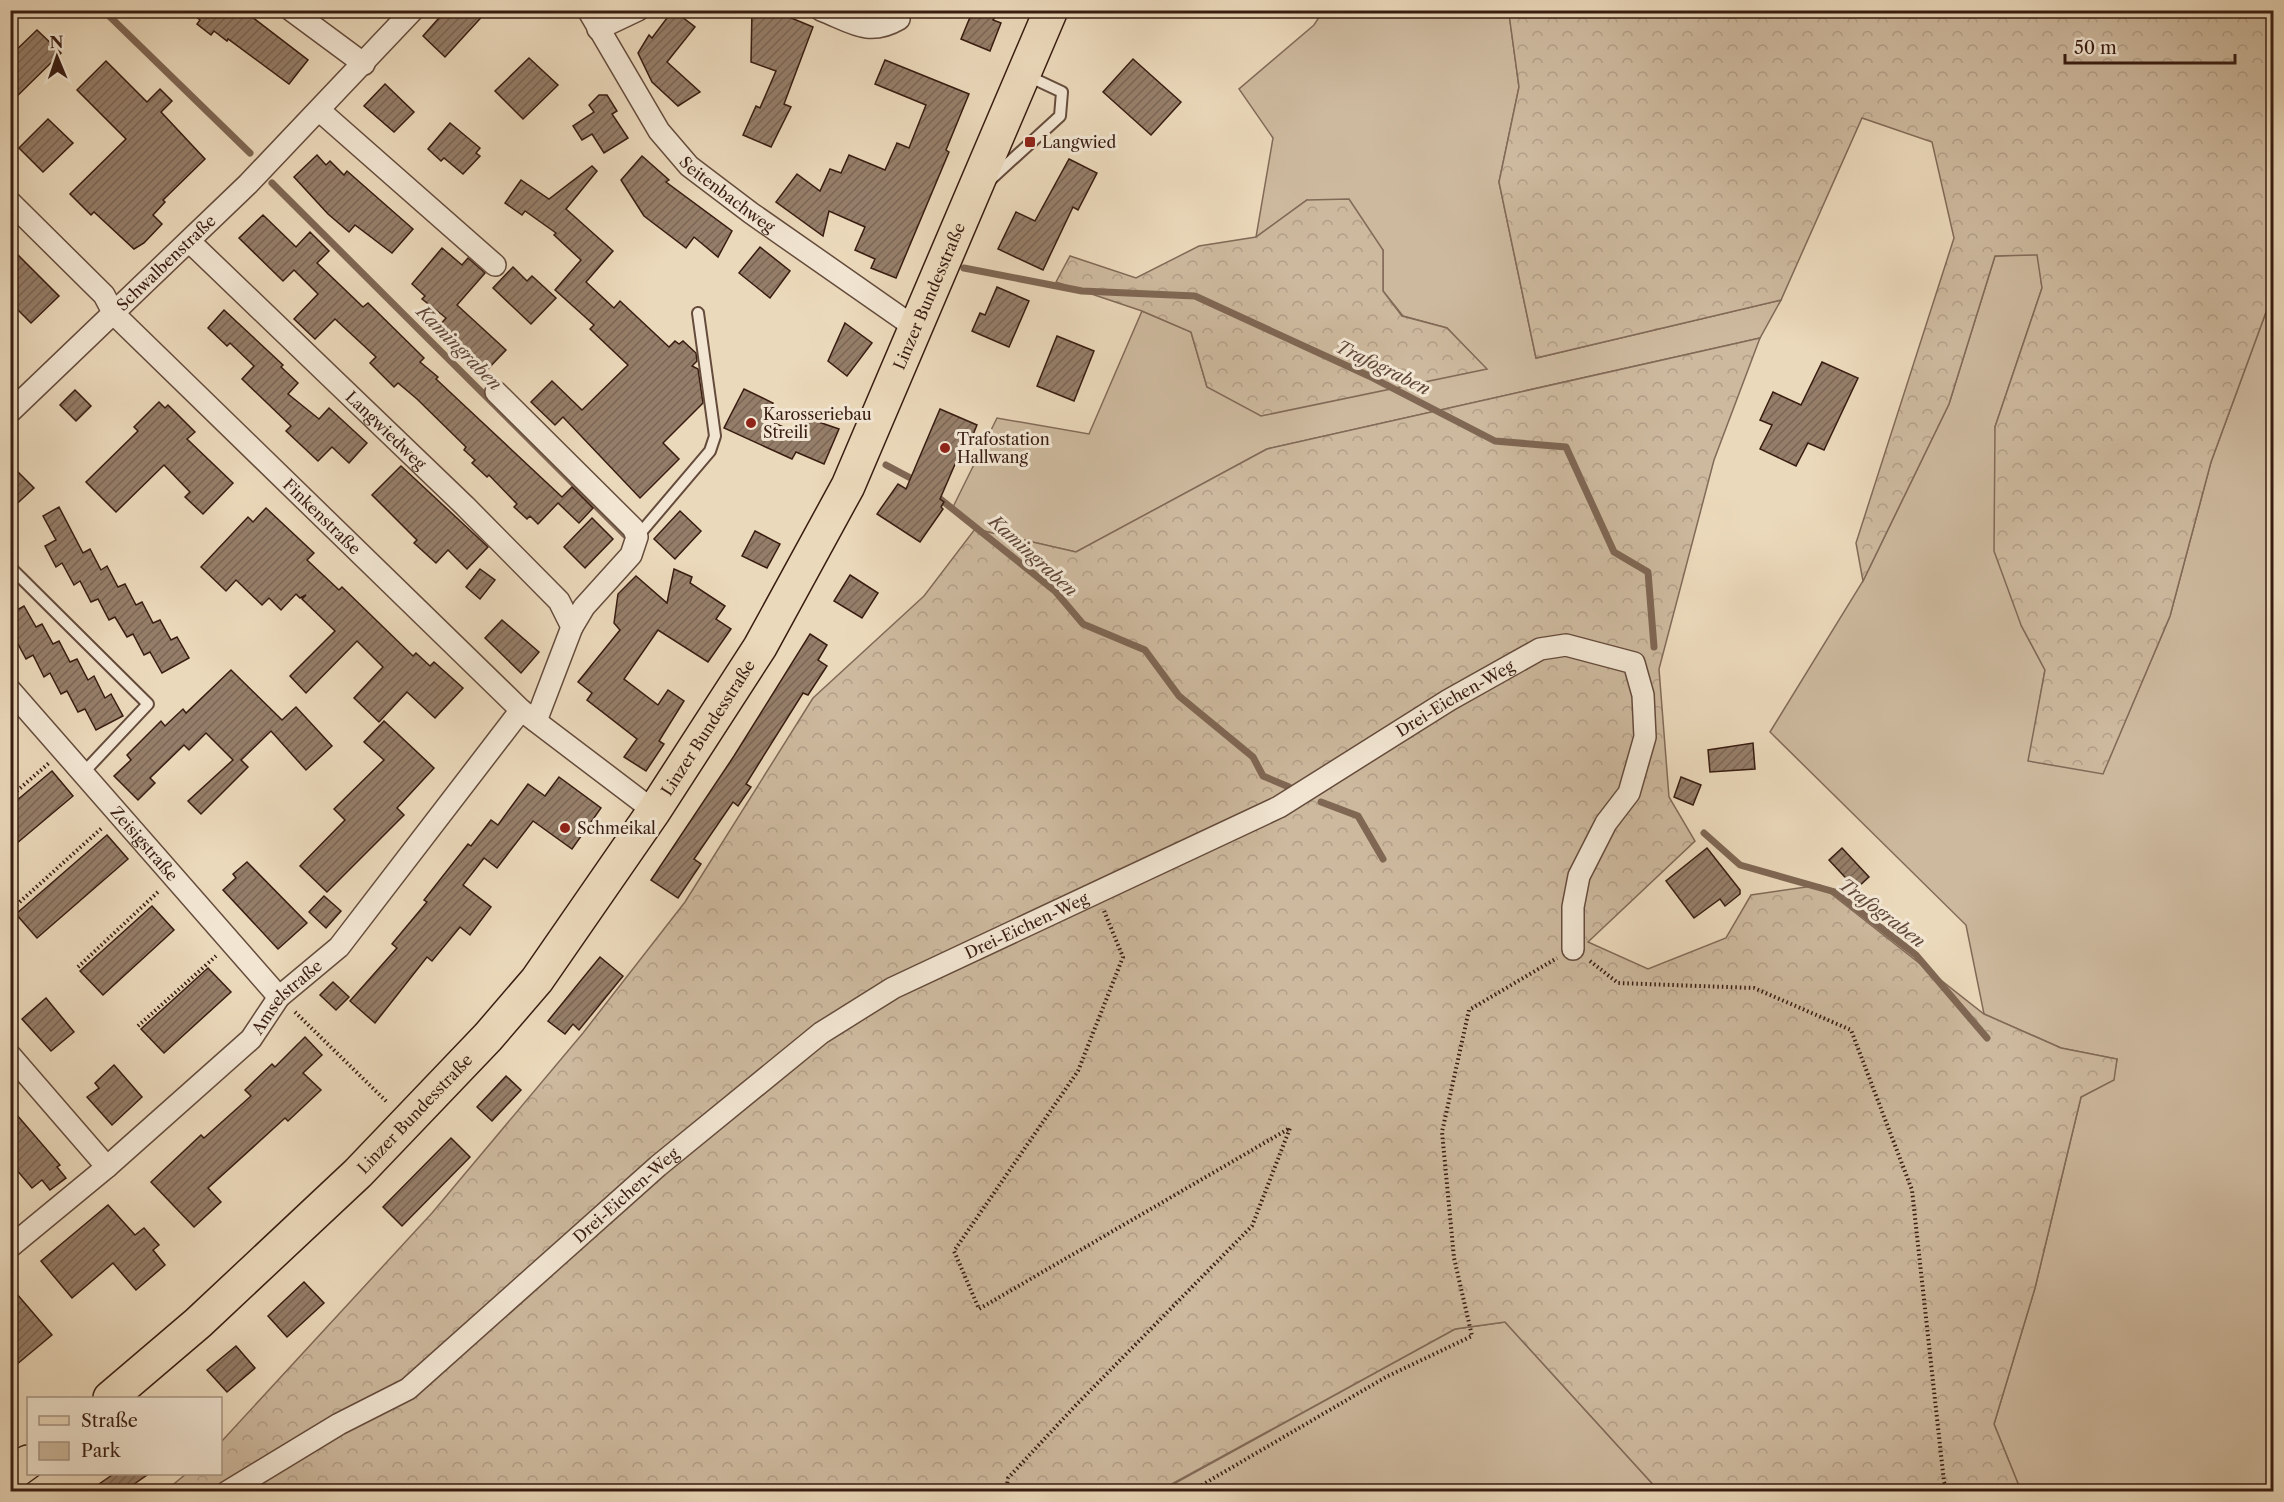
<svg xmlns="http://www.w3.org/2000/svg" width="2284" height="1502" font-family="'Libre Caslon Text',serif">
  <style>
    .green { fill: #cdb99e; stroke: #826a58; stroke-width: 1.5 }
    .forest { fill: url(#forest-crowns); stroke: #826a58; stroke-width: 1.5 }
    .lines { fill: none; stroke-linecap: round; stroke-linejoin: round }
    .stream { stroke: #7f6754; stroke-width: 7 }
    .building { fill: url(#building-hatch); stroke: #381c11; stroke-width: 1.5 }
    .lane-casing { stroke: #654b3c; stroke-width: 14 }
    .street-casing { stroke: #654b3c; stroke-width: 24 }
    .primary-casing { stroke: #381c11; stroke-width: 36 }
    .path { stroke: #381c11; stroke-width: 4; stroke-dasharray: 1.5 3; stroke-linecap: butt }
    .lane { stroke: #f2e6d3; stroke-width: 10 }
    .street { stroke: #f2e6d3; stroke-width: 21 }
    .primary { stroke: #ebd9bb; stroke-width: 33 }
    .poi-dot { fill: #8f2418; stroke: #f2e6d3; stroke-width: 2 }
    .labels { text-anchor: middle; stroke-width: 6; stroke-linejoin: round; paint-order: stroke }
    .poi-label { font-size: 16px; fill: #381c11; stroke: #f2e6d3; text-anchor: start }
    .street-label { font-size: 16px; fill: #381c11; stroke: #f2e6d3 }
    .water-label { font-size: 18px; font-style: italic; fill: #614838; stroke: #f2e6d3 }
  </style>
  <defs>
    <pattern id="forest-crowns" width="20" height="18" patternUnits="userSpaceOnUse" patternTransform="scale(1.5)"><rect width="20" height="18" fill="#cdb99e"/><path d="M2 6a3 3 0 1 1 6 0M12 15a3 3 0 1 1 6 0" fill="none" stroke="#b19e87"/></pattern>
    <pattern id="building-hatch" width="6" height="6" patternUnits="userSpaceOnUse" patternTransform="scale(1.5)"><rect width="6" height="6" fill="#957e69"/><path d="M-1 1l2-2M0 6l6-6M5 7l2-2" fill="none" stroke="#7b6655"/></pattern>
  </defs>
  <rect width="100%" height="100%" fill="#ebd9bb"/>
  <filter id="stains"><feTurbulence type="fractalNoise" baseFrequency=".00333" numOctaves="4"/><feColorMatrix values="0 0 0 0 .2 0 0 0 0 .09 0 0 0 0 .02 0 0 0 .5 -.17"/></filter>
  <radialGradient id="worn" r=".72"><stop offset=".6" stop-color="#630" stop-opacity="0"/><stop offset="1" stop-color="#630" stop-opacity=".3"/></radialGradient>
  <g class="green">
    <path d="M1495 10 1509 13 1519 87 1499 182 1536 358 1781 300 1760 338 1267 449 1076 552 975 529 952 509 997 418 1089 434 1142 311 1191 332 1207 387 1486 369 1447 328 1403 316 1383 291V250L1307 200 1256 237 1273 138 1239 89 1314 25 1323 11Z"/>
    <path d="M2038 254 2042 288 1995 427 2021 625 2045 670 2029 761 2103 773 2170 616 2211 462 2273 293V1491H2021L1994 1424 2035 1288 2081 1097 2113 1080 2117 1059 2061 1048 1984 1014 1966 925 1770 732 1863 581 1949 404 1995 256Z"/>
    <path d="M1505 1322 1659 1491 1159 1492 1455 1329Z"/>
  </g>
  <g class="forest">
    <path d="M1496 11H2273V293L2211 462 2170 616 2103 774 2028 761 2045 670 2021 625 1994 551 1995 427 2042 288 2037 255 1995 256 1949 404 1863 581 1856 543 1954 238 1932 142 1862 118 1781 300 1536 358 1499 182 1519 87 1509 14Z"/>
    <path d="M1349 199 1383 250V291L1402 316 1447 328 1487 369 1261 416 1207 387 1191 332 1142 311 1056 282 1070 256 1136 278 1199 246 1256 237 1307 200Z"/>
    <path d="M1760 338 1714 460 1659 669 1669 797 1695 841 1588 942 1648 969 1726 938 1751 895 1820 885 1984 1014 2061 1048 2117 1059 2114 1080 2081 1097 2035 1288 1994 1424 2021 1491 1799 1492 1798 1489 1786 1492 1659 1491 1505 1322 1455 1329 1159 1491 164 1492 186 1474H220L221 1442 432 1213 583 1033 685 902 813 698 924 596 975 529 1076 552 1267 449Z"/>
  </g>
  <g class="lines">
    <g class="stream">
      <path d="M103 10 250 153"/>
      <path d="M272 183 625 535"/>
      <path d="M964 268 1082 291 1195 296 1369 376 1495 441 1566 447 1614 552 1648 572 1654 647"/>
      <path d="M886 465 918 482"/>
      <path d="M934 494 1055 591 1083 624 1145 650 1179 696 1253 757 1263 776 1289 787"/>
      <path d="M1321 802 1358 816 1383 859"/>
      <path d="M1704 833 1740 865 1835 892 1916 955 1987 1038"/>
    </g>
  </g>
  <g class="building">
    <path d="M188 10H243L308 60 289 84 228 39 227 41 214 31 211 35 197 24 200 20Z"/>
    <path d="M446 10H488L445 57 423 36Z"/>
    <path d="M673 10 695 27 667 62 700 92 678 106 652 82 638 53 649 35 652 38Z"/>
    <path d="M752 10H772L813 27 784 104 791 107 771 147 743 135 756 106 760 108 776 71 751 62Z"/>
    <path d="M973 10 995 17 993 20 1001 23 990 51 961 39Z"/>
    <path d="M37 30 61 53 10 103V56Z"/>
    <path d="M529 58 558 85 523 119 495 91Z"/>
    <path d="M1133 59 1181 102 1151 135 1103 92Z"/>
    <path d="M885 60 969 94 946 150 949 152 896 278 871 268 875 259 855 250 865 227 829 211 823 236 776 202 797 174 820 191 830 169 841 173 849 155 885 170 897 143 909 148 926 105 875 84Z"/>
    <path d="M106 61 147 102 160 89 172 101 161 112 205 159 163 200 165 202 153 215 162 224 144 243 134 249 94 212 91 215 70 194 126 139 77 90Z"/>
    <path d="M385 84 414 112 394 132 364 106Z"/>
    <path d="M599 95H607L617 111 612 114 628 138 604 153 592 134 582 140 573 126 594 112 589 105Z"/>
    <path d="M48 119 73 143 43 172 19 148Z"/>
    <path d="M450 123 480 148 476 153 480 156 463 174 444 158 441 161 428 149Z"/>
    <path d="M317 155 326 165 330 161 344 175 347 171 413 229 392 253 355 225 349 232 328 214 294 177Z"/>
    <path d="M642 156 669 180 666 182 732 231 718 257 694 237 686 248 644 216 621 180Z"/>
    <path d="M1069 159 1097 173 1078 210 1073 207 1043 270 998 249 1016 212 1035 221Z"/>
    <path d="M592 166 597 171 566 209 613 251 586 282 614 308 620 301 669 347 675 341 679 344 683 341 696 353 697 361 692 366 698 369 703 403 663 443 679 459 640 498 563 417 555 425 531 402 552 381 582 410 628 365 590 329 594 325 555 290 581 260 554 235 556 233 525 211 522 215 505 203 521 180 549 199Z"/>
    <path d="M263 215 296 247 310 232 329 251 317 263 363 307 368 303 424 358 420 362 438 377 436 379 562 497 572 487 593 508 579 523 558 503 538 524 530 516 527 519 514 507 517 504 489 475 487 477 472 463 475 460 464 450 466 447 417 399 398 383 394 387 370 363 376 357 335 319 315 339 294 319 318 294 294 270 283 281 239 238Z"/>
    <path d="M10 247 59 296 31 323 10 302Z"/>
    <path d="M760 247 790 271 770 298 739 273Z"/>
    <path d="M442 248 462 265 468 258 485 273 457 305 506 350 486 371 438 327 446 318 422 299 425 296 412 284Z"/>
    <path d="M513 267 527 281 532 276 556 298 531 324 493 288Z"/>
    <path d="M997 287 1029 301 1009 347 972 331 980 313 985 315Z"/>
    <path d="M224 310 283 365 281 367 298 383 288 394 319 419 329 408 367 443 349 463 332 447 318 461 286 431 291 426 242 379 254 366 230 343 227 346 208 328Z"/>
    <path d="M845 323 872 343 847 376 828 361Z"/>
    <path d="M1057 336 1094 351 1074 401 1037 386Z"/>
    <path d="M1822 362 1858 378 1824 450 1808 443 1796 466 1760 449 1772 425 1760 420 1773 392 1801 405Z"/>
    <path d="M744 389 773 403 765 419 797 433 804 417 839 429 824 464 796 452 792 459 724 428Z"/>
    <path d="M75 390 91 406 76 421 60 405Z"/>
    <path d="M159 402 165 408 168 405 195 432 187 439 233 483 203 514 185 497 190 492 164 465 116 512 86 482 138 431 134 427Z"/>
    <path d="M940 409 977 425 964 457 959 455 940 499 944 502 941 507 943 509 920 542 877 514 898 484 906 489Z"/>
    <path d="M10 464 34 488 10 510Z"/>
    <path d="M401 466 488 547 467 569 448 550 436 563 414 543 417 540 372 495Z"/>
    <path d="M59 507 83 553 90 549 101 570 107 566 118 587 125 584 136 605 142 602 153 623 160 620 171 640 177 637 189 658 162 673 150 652 144 655 133 634 127 637 115 617 109 620 98 599 91 602 80 581 74 585 62 563 56 567 45 546 56 540 43 516Z"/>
    <path d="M266 508 314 553 307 560 339 590 342 587 413 656 416 653 430 666 434 662 463 688 435 718 407 692 379 722 354 698 383 667 357 641 306 693 290 676 335 631 302 599 306 595 300 598 296 594 281 610 269 598 262 605 236 580 226 591 201 567 248 517 253 522Z"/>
    <path d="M680 511 701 531 675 559 654 539Z"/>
    <path d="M592 518 613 539 585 568 564 547Z"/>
    <path d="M755 531 780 544 767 568 742 556Z"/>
    <path d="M480 569 495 580 480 599 466 587Z"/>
    <path d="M674 569 692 577 690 583 725 606 716 619 731 629 708 662 658 630 624 679 658 705 668 690 684 701 659 741 664 744 646 771 624 757 637 739 587 700 592 693 578 682 620 630 614 623 618 594 636 576 667 603Z"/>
    <path d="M850 575 878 593 862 618 834 601Z"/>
    <path d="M24 606 36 627 42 624 53 644 59 641 70 662 77 659 88 680 94 676 105 698 111 694 123 716 96 730 85 709 78 712 67 691 61 694 50 673 44 677 33 655 26 659 10 629V614Z"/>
    <path d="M502 620 539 652 521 673 485 638Z"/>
    <path d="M810 634 827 645 818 660 827 666 808 695 803 693 746 784 751 787 738 806 733 802 694 859 701 864 678 898 651 880 734 756Z"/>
    <path d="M231 670 282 720 296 707 332 746 306 770 271 731 241 760 248 767 201 814 188 801 233 760 206 733 189 750 184 745 150 778 155 783 138 800 114 776 131 760 127 755 161 721 165 726 183 709 186 713Z"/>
    <path d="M384 721 434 768 397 808 404 815 327 892 300 866 345 820 334 809 384 760 364 742Z"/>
    <path d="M1753 743 1755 769 1710 772 1708 750Z"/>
    <path d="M52 771 73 796 10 849V806Z"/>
    <path d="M559 777 601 808 572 849 533 821 497 868 484 858 463 885 491 907 470 935 460 927 432 961 427 957 375 1023 350 1001 397 948 392 944 427 902 424 900 468 844 471 846 491 820 498 825 528 784 545 796Z"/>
    <path d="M1681 777 1701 785 1693 805 1674 797Z"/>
    <path d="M107 835 128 859 37 938 16 914Z"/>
    <path d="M1707 848 1740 890V894L1725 906 1720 899 1694 918 1666 881Z"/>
    <path d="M1842 848 1869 877 1856 889 1829 860Z"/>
    <path d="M247 862 307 923 278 949 223 890 236 878 233 874Z"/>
    <path d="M324 896 341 911 326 928 309 912Z"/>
    <path d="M152 906 174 930 103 995 80 971Z"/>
    <path d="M600 957 623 976 579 1030 573 1024 565 1034 548 1021Z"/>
    <path d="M208 968 231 992 164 1053 141 1029Z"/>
    <path d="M333 982 349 997 336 1010 320 995Z"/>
    <path d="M46 998 74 1032 51 1051 22 1019Z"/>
    <path d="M305 1037 322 1055 303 1073 321 1090 288 1121 285 1118 208 1188 221 1202 194 1227 151 1182 201 1135 204 1138 251 1096 245 1090 272 1064 275 1067Z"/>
    <path d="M114 1065 142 1097 112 1125 87 1097 99 1088 95 1083Z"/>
    <path d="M506 1076 521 1090 492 1121 477 1107Z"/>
    <path d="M10 1107 60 1165 57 1167 66 1178 50 1190 42 1180 32 1188 10 1162Z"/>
    <path d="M451 1138 470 1157 402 1226 383 1207Z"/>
    <path d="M108 1205 135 1235 144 1228 159 1245 153 1250 165 1265 136 1290 113 1263 72 1298 41 1261Z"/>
    <path d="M304 1282 324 1303 287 1337 268 1316Z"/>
    <path d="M10 1286 52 1335 10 1370Z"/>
    <path d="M236 1346 255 1368 227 1392 207 1370Z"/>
    <path d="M115 1473H150L124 1491H89Z"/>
  </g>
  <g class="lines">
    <defs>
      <g id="lane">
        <path d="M991 179 1060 116 1062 92 1028 76"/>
        <path d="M637 537 710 451 715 436 698 313"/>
        <path d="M10 567 148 704 84 772"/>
      </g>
      <g id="street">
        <path d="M291 10 364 64"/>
        <path id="s1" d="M588 10 659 131 689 166 751 213 917 329"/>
        <path d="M821 10C852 22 868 37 899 19"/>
        <path d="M598 29 638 10"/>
        <path d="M320 111 495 265"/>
        <path id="s2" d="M10 202 104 295 114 314 521 710 654 811"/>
        <path id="s3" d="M189 241 465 506 559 601 572 627 536 721"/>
        <path d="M496 392 633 528 637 537 631 555 584 607 572 627"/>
        <path id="s4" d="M10 412 248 184 413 10"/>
        <path id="s5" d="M10 690 279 997"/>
        <path d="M10 1055 107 1167"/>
        <path id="s6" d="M10 1247 107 1167 251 1039 279 997 339 947 521 710"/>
        <path id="s7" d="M227 1492 339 1424 408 1389 658 1166 821 1033 893 988 1279 807 1449 700 1540 649 1566 645 1634 663 1643 695 1645 737 1629 793 1606 823 1579 876 1573 907V949"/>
      </g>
      <g id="primary">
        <path id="s8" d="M110 1398 198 1323 358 1173 488 1037 537 980 654 811 760 647 848 486 1051 10"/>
        <path d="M10 1475 28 1462"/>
      </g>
    </defs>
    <use href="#lane" class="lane-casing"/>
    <use href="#street" class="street-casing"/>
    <use href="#primary" class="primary-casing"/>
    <g class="path">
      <path d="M10 797 49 763"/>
      <path d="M13 908 103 827"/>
      <path d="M1590 961 1618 983 1754 988 1851 1030 1912 1190 1944 1482 1948 1492"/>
      <path d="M78 967 159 891"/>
      <path d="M295 1012 387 1102"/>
      <path d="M138 1026 216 956"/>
      <path d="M1006 1492 1008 1478 1077 1404 1252 1226 1290 1128 979 1309 954 1251 1078 1071 1123 957 1104 911"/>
      <path d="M1190 1492 1386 1377 1472 1336 1454 1258 1442 1132 1469 1010 1557 958"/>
    </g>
    <use href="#lane" class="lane"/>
    <use href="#street" class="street"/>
    <use href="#primary" class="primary"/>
  </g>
  <g class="poi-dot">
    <rect x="1024" y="136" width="12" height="12" rx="3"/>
    <circle cx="751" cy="423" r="6"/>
    <circle cx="945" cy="448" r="6"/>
    <circle cx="565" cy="828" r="6"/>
  </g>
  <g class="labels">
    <g class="poi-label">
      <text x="1042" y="148">Langwied</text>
      <text x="763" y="420">Karosseriebau<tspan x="763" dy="18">Streili</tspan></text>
      <text x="957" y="445">Trafostation<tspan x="957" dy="18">Hallwang</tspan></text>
      <text x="577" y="834">Schmeikal</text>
    </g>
    <g class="street-label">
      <text dy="6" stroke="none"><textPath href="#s1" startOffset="234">Seitenbachweg</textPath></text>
      <text dy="6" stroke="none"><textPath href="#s4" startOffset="216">Schwalbenstraße</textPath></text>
      <text dy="6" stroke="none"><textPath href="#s8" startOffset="1389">Linzer Bundesstraße</textPath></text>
      <text dy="6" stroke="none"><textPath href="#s3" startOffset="273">Langwiedweg</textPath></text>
      <text dy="6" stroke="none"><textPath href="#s2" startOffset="444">Finkenstraße</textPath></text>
      <text dy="6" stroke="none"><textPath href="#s7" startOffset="1472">Drei-Eichen-Weg</textPath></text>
      <text dy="6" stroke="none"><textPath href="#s8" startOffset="903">Linzer Bundesstraße</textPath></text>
      <text dy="6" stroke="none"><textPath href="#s5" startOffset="204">Zeisigstraße</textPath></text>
      <text dy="6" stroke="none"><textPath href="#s7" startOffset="986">Drei-Eichen-Weg</textPath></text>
      <text dy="6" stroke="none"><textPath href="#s6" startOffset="374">Amselstraße</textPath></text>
      <text dy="6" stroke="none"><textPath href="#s8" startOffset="417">Linzer Bundesstraße</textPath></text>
      <text dy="6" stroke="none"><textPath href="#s7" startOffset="500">Drei-Eichen-Weg</textPath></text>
    </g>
    <g class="water-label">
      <text transform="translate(459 348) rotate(45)" y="6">Kamingraben</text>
      <text transform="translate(1383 368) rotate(26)" y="6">Trafograben</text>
      <text transform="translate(1033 556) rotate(42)" y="6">Kamingraben</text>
      <text transform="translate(1882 913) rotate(37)" y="6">Trafograben</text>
    </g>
  </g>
  <rect width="2284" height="1502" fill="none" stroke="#ebd9bb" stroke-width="36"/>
  <rect x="12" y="12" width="2260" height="1478" fill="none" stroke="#381c11" stroke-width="3"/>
  <rect x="18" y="18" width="2248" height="1466" fill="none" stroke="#381c11" stroke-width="1.5"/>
  <rect x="27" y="1397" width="195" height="78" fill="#f2e6d3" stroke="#a89585" stroke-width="1.5"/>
  <rect x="39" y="1416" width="30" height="9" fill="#ebd9bb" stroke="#a89585" stroke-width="1.5"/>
  <text x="81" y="1427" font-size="18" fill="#381c11">Straße</text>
  <rect x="39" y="1442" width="30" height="18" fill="#cdb99e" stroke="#a89585" stroke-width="1.5"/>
  <text x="81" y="1457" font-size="18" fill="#381c11">Park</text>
  <g transform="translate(57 57) rotate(358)" stroke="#f2e6d3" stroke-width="4.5" paint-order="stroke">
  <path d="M0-4.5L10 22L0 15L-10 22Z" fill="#381c11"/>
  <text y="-9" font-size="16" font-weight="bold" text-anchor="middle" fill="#381c11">N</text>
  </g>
  <path d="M2065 54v9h170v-9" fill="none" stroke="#381c11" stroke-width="3"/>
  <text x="2074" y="54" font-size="18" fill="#381c11" stroke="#f2e6d3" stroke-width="4.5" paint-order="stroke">50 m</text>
  <rect width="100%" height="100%" filter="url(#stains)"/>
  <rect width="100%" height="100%" fill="url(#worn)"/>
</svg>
